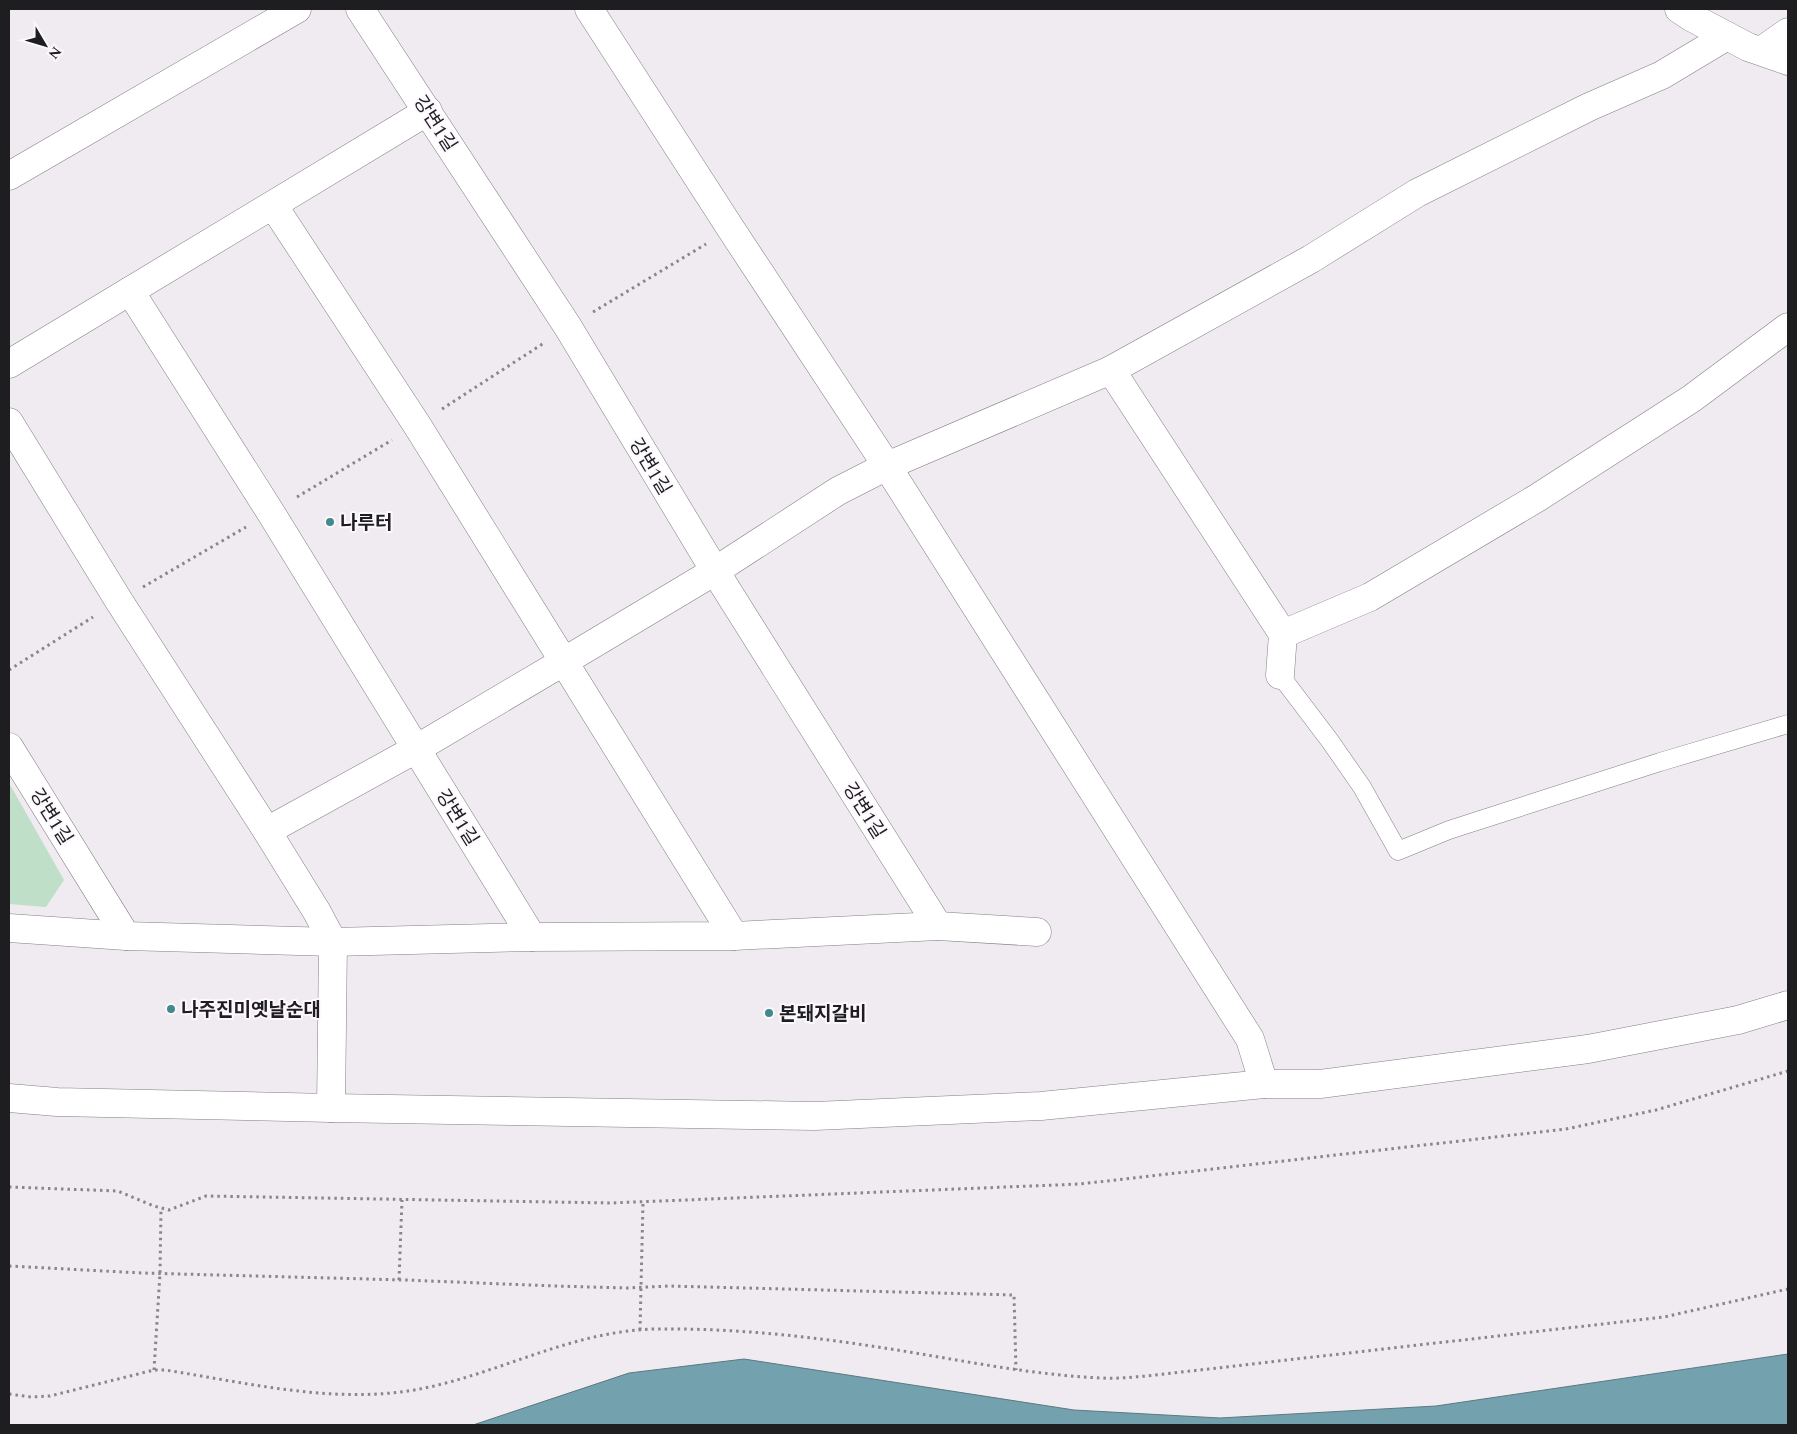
<svg xmlns="http://www.w3.org/2000/svg" width="1797" height="1434" font-family="Spectral,'Noto Sans KR',serif">
  <style>
    .green { fill: #bfdfc8 }
    .water { fill: #74a1ae; stroke: #5a7983 }
    .lines { fill: none; stroke-linecap: round; stroke-linejoin: round }
    .lane-casing { stroke: #827f83; stroke-width: 19 }
    .street-casing { stroke: #827f83; stroke-width: 29 }
    .secondary-casing { stroke: #827f83; stroke-width: 29 }
    .path { stroke: #888689; stroke-width: 3; stroke-dasharray: 2.5 4; stroke-linecap: butt }
    .lane { stroke: #fff; stroke-width: 18 }
    .street { stroke: #fff; stroke-width: 28 }
    .secondary { stroke: #fff; stroke-width: 28 }
    .poi-dot { fill: #41898e; stroke: #fcf8fd; stroke-width: 2 }
    .labels { text-anchor: middle; stroke-width: 4; stroke-linejoin: round; paint-order: stroke }
    .street-label { font-size: 19px; fill: #1e1d1f; stroke: #fcf8fd }
    .poi-label { font-size: 19px; font-weight: bold; fill: #1e1d1f; stroke: #fcf8fd; text-anchor: start }
  </style>
  <rect width="100%" height="100%" fill="#efebf0"/>
  <path class="green" d="M9 783 64 880 46 907 9 904Z"/>
  <path class="water" d="M1788 1354V1425H473L629 1373 744 1359 1074 1410 1220 1418 1436 1406Z"/>
  <g class="lines">
    <defs>
      <path id="lane" d="M1280 675 1330 741 1362 787 1398 851 1449 830 1660 762 1788 724"/>
      <g id="street">
        <path d="M360 9 568 327 715 571 938 926"/>
        <path d="M589 9 731 229 887 466 1250 1039 1264 1084"/>
        <path d="M1679 9 1691 17 1748 47 1788 61"/>
        <path d="M1761 51 1788 32"/>
        <path d="M9 176 297 9"/>
        <path d="M273 205 417 425 734 936"/>
        <path d="M130 291 271 513 532 937"/>
        <path d="M9 364 428 111"/>
        <path d="M1111 370 1283 634"/>
        <path d="M9 422 119 601 267 831 317 912 333 942 331 1108"/>
        <path d="M1280 675 1283 634 1370 597 1537 498 1691 399 1788 327"/>
        <path d="M9 747 126 936"/>
        <path d="M267 831 416 749 563 662 715 571 838 491 887 466 1111 370 1311 259 1417 193 1589 107 1662 75 1727 36"/>
        <path d="M9 928 126 936 333 942 532 937 734 936 938 926 1037 932"/>
      </g>
      <path id="secondary" d="M9 1098 57 1102 331 1108 815 1116 1041 1106 1264 1084H1320L1588 1049 1738 1020 1788 1005"/>
    </defs>
    <use href="#lane" class="lane-casing"/>
    <use href="#street" class="street-casing"/>
    <use href="#secondary" class="secondary-casing"/>
    <g class="path">
      <path d="M593 312 706 244"/>
      <path d="M442 409 544 343"/>
      <path d="M297 497 392 440"/>
      <path d="M143 587 246 527"/>
      <path d="M9 670 93 617"/>
      <path d="M9 1187 118 1191 154 1206 169 1210 206 1196 611 1203 1080 1184 1566 1129 1656 1110 1788 1071"/>
      <path d="M9 1266 142 1273 405 1280 555 1286 627 1288 669 1286 1014 1295 1016 1370"/>
      <path d="M399 1280 402 1200"/>
      <path d="M640 1330 643 1202"/>
      <path d="M154 1370 160 1273 161 1208"/>
      <path d="M9 1394 31 1397 50 1396 154 1370H165C255 1384 348 1408 438 1385 512 1367 577 1331 655 1329 732 1328 809 1336 884 1348 956 1359 1029 1375 1102 1378 1117 1379 1132 1377 1147 1376L1664 1317 1788 1289"/>
    </g>
    <use href="#lane" class="lane"/>
    <use href="#street" class="street"/>
    <use href="#secondary" class="secondary"/>
  </g>
  <g class="poi-dot">
    <circle cx="330" cy="522" r="5"/>
    <circle cx="171" cy="1009" r="5"/>
    <circle cx="769" cy="1013" r="5"/>
  </g>
  <g class="labels">
    <g class="street-label">
      <text transform="translate(436 123) rotate(57)" y="7">강변1길</text>
      <text transform="translate(651 466) rotate(59)" y="7">강변1길</text>
      <text transform="translate(865 810) rotate(58)" y="7">강변1길</text>
      <text transform="translate(52 816) rotate(58)" y="7">강변1길</text>
      <text transform="translate(458 817) rotate(58)" y="7">강변1길</text>
    </g>
    <g class="poi-label">
      <text x="340" y="529">나루터</text>
      <text x="181" y="1016">나주진미옛날순대</text>
      <text x="779" y="1020">본돼지갈비</text>
    </g>
  </g>
  <rect width="1797" height="1434" fill="none" stroke="#1e1d1f" stroke-width="20"/>
  <g transform="translate(45 45) rotate(128)" stroke="#fcf8fd" stroke-width="4" paint-order="stroke">
  <path d="M0-4L9 19L0 12L-9 19Z" fill="#1e1d1f"/>
  <text y="-8" font-size="14" font-weight="bold" text-anchor="middle" fill="#1e1d1f">N</text>
  </g>
</svg>
